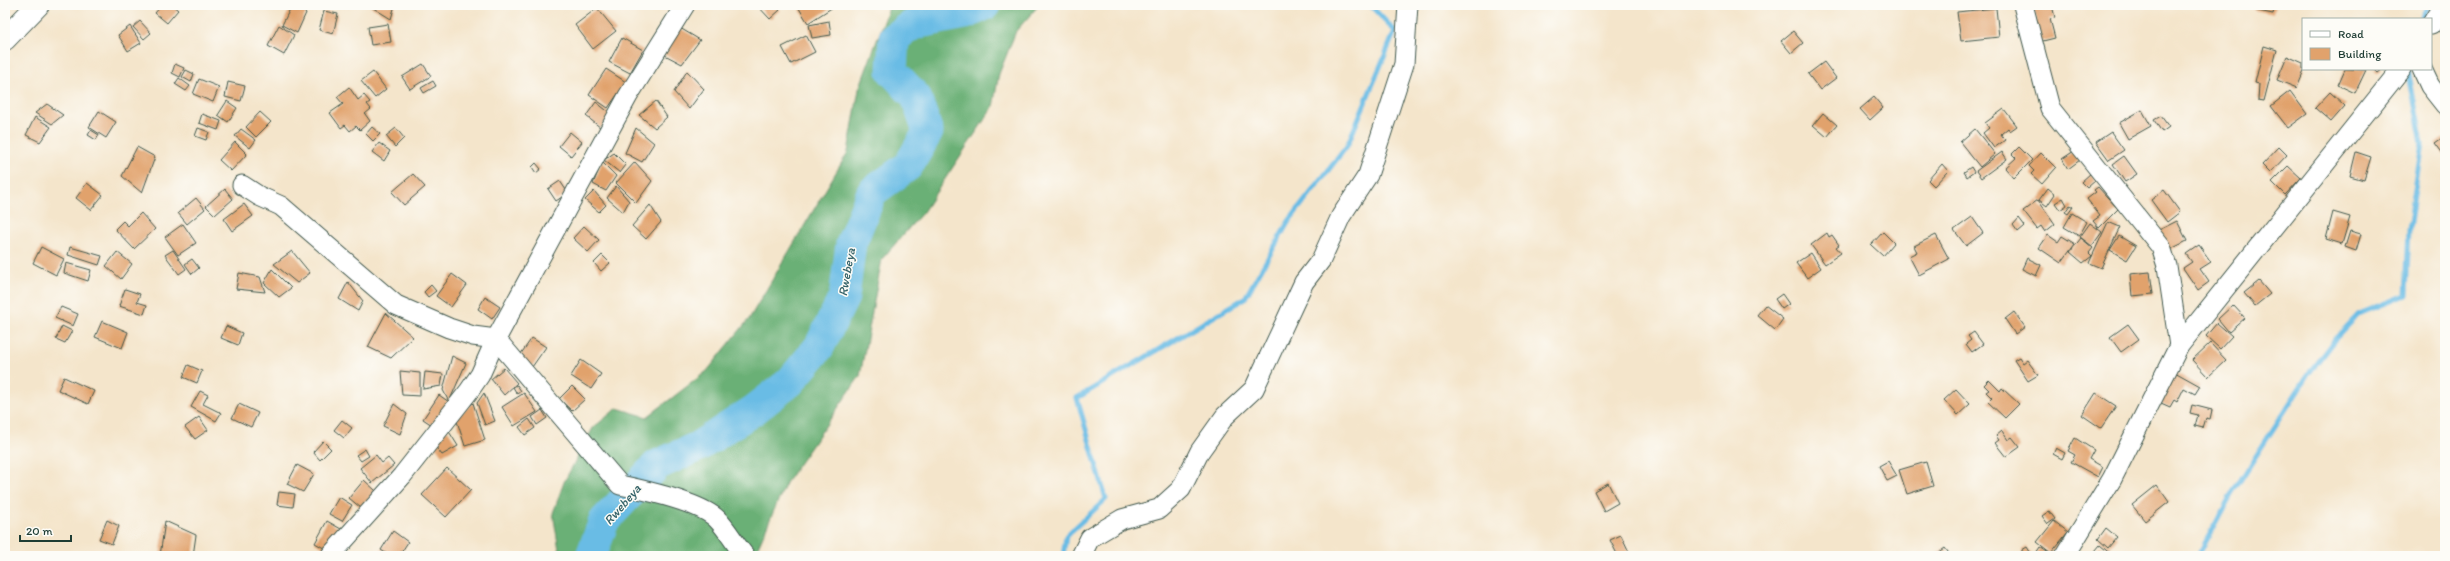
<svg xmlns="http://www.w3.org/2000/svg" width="2450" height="561" font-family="Itim,sans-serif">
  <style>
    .forest { fill: #6ab076; stroke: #447655 }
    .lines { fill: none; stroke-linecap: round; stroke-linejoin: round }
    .stream { stroke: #69bce5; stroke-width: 5 }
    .river { stroke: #69bce5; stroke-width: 31 }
    .building { fill: #e1a26c }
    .street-casing { stroke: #3f564b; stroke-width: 21 }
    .primary-casing { stroke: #3f564b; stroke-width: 24 }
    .street { stroke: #fff; stroke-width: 19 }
    .primary { stroke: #fff; stroke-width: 22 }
    .labels { text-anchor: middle; stroke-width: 3; stroke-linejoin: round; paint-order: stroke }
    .water-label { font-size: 13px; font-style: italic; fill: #356369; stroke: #fdfcf7 }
  </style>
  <rect width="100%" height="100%" fill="#fdfcf7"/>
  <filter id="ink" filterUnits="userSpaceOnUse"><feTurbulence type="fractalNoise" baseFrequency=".025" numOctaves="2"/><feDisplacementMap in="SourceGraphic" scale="8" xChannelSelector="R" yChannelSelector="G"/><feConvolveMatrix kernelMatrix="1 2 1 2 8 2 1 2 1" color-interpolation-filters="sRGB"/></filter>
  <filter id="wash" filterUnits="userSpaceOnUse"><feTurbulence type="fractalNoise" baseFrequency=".012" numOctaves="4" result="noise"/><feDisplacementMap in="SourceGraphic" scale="16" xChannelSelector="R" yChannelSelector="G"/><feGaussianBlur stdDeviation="0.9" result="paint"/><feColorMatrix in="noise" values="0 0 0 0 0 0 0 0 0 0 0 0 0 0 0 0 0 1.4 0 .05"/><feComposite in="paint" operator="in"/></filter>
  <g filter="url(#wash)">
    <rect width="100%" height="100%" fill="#f4e5cb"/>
    <path class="forest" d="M890 5H1039L1016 31 999 74 993 107 923 212 882 259 860 376 786 483 754 556H560L553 513 564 482 593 428 617 408 647 417 707 371 749 319 848 152 859 89Z"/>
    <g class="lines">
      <g class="stream">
        <path d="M2422 19 2429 5"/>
        <path d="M1063 556 1066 536 1106 499 1077 398 1245 298 1289 221 1347 146 1395 31 1370 5"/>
        <path d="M2198 556 2231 495 2309 373 2335 339 2359 314 2406 295 2409 229 2422 143 2408 69"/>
      </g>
      <path class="river" d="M591 556 604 521 657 465 699 446 754 410 790 382 819 347 844 297 851 244 872 192 908 166 928 132 916 97 892 71 894 38 914 24 965 14 985 5"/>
    </g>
    <g id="blocks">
      <g class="building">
        <path d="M162 5H172L178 10 167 23 155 13Z"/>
        <path d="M292 5 306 13 297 33 282 25Z"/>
        <path d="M371 5H395L391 19 370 6Z"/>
        <path d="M662 5H675L672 11Z"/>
        <path d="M757 5H775L780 10 770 19Z"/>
        <path d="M797 5H831L833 7 808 23Z"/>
        <path d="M2033 5H2052L2055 18 2050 19 2055 38 2039 42 2033 21H2037Z"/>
        <path d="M2254 5H2275L2273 14 2253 10Z"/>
        <path d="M597 8 616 31 593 49 575 25Z"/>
        <path d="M1996 8 1999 37 1961 41 1957 12Z"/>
        <path d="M324 11 338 14 333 34 319 30Z"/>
        <path d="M140 21 151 33 144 39 133 27Z"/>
        <path d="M829 21 831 35 812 38 809 25Z"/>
        <path d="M388 24 391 42 371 45 368 27Z"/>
        <path d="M279 25 294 35 284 55 268 46Z"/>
        <path d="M130 26 141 43 128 51 118 35Z"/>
        <path d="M680 28 700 40 682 64 663 54Z"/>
        <path d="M1793 31 1803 43 1791 53 1781 41Z"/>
        <path d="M806 35 815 52 791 64 782 47Z"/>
        <path d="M622 38 643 50 630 73 609 62Z"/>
        <path d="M2264 46 2277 50 2264 101 2258 100 2259 84 2255 83Z"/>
        <path d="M2287 56 2303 63V69H2305L2297 88 2277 80Z"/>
        <path d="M1824 62 1836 78 1820 90 1808 74Z"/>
        <path d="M175 64 184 68 180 77 172 73Z"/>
        <path d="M423 64 431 76 410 89 402 77Z"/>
        <path d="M606 69 626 82 608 108 589 95Z"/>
        <path d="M2345 69 2366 70 2355 93 2338 85Z"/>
        <path d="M2373 69H2382L2377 73Z"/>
        <path d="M186 70 194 74 191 82 182 77Z"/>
        <path d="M687 71 704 89 689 109 674 92Z"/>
        <path d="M373 72 386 89 375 98 361 81Z"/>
        <path d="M179 78 190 86 186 91 175 84Z"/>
        <path d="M199 79 219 87 213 102 193 94Z"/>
        <path d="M433 81 436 86 424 93 421 88Z"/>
        <path d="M228 82 245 86 241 101 225 97Z"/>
        <path d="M349 87 358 100 364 95 370 102 367 104 371 109 365 114 370 121 360 130 356 126 350 131 345 125 341 128 330 113 343 104 337 97Z"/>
        <path d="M2290 91 2307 114 2288 128 2271 106Z"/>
        <path d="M2330 92 2345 106 2331 122 2315 108Z"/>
        <path d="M1874 97 1883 108 1870 120 1860 109Z"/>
        <path d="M227 101 237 108 228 122 218 115Z"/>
        <path d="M656 101 667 117 655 128 639 115Z"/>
        <path d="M596 102 611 114 601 128 586 116Z"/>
        <path d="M47 104 63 115 52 124 35 113Z"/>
        <path d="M2004 109 2017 126 2010 131 2008 128 2001 134 2005 140 1994 148 1983 133 1989 128 1985 123Z"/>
        <path d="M2142 110 2151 126 2128 139 2119 123Z"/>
        <path d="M99 111 116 122 106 138 89 127Z"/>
        <path d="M260 112 271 122 256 137 246 127Z"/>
        <path d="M1823 113 1837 125 1827 137 1813 125Z"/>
        <path d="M202 114 221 121 218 130 199 123Z"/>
        <path d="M2161 116 2169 127 2162 132 2154 120Z"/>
        <path d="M35 117 51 127 40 142 26 135Z"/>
        <path d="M372 127 380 134 373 141 366 134Z"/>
        <path d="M198 128 209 132 206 140 195 136Z"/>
        <path d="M396 128 404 138 395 147 386 136Z"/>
        <path d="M636 128 654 143 642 162 625 153Z"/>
        <path d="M241 129 256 140 250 148 235 136Z"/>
        <path d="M1975 129 1995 154 1980 167 1960 142Z"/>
        <path d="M91 130 99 135 96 140 88 135Z"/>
        <path d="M570 132 582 142 571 156 559 146Z"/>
        <path d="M2111 132 2124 150 2109 160 2096 142Z"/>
        <path d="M2445 136V154L2444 155 2435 143Z"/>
        <path d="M235 142 247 154 231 171 219 160Z"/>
        <path d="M379 143 390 151 384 161 372 152Z"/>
        <path d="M137 147 155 157 142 193 122 176Z"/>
        <path d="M2019 147 2032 160 2014 178 2005 168 2016 158 2012 154Z"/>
        <path d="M2279 147 2287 155 2270 173 2262 165Z"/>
        <path d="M2074 151 2080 160 2068 169 2062 159Z"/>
        <path d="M2002 152 2007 159 1981 178 1976 171Z"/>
        <path d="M2356 152 2371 157 2364 180 2350 176Z"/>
        <path d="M614 153 626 165 620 173 604 160Z"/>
        <path d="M2041 153 2056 168 2042 184 2031 174 2034 171 2029 166Z"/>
        <path d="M2124 156 2137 174 2125 182 2113 164Z"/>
        <path d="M602 162 616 176 606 191 593 184Z"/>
        <path d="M635 162 652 181 636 203 616 183Z"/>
        <path d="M536 163 541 169 536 173 532 167Z"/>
        <path d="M1942 164 1948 171 1934 186 1928 180Z"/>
        <path d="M2288 166 2301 178 2285 195 2272 182Z"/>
        <path d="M1971 167 1974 172 1967 177 1964 172Z"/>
        <path d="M2091 173 2096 180 2087 188 2081 182Z"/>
        <path d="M413 174 425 187 404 205 392 192Z"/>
        <path d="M560 181 568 193 556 201 548 189Z"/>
        <path d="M87 183 103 195 91 210 76 198Z"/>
        <path d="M616 186 629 201 623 212 607 198Z"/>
        <path d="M2098 187 2118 209 2099 228 2093 221 2100 216 2087 199 2096 192 2094 190Z"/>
        <path d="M2048 188 2055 194 2047 206 2039 200Z"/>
        <path d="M225 189 233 199 215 215 206 206Z"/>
        <path d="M2164 190 2180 212 2167 222 2151 200Z"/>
        <path d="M594 191 606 205 599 212 585 200Z"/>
        <path d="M196 198 205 209 187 224 178 213Z"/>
        <path d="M2063 198 2067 205 2060 210 2055 203Z"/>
        <path d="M2038 200 2055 224 2045 232 2041 226 2037 229 2023 211Z"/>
        <path d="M244 204 253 216 232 231 224 219Z"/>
        <path d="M650 205 661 222 646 239 632 226Z"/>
        <path d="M2070 205 2073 207 2068 214 2065 212Z"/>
        <path d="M2333 212 2350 217 2342 244 2326 239Z"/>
        <path d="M141 213 155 229 134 249 115 229 123 221 128 226Z"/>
        <path d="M2072 213 2087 222 2079 236 2064 227Z"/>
        <path d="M1972 217 1983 233 1966 246 1954 230Z"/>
        <path d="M2019 218 2025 226 2018 232 2013 225Z"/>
        <path d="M2177 221 2187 241 2169 250 2159 230Z"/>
        <path d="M2108 222 2120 227 2101 268 2089 263Z"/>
        <path d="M2090 223 2102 232 2092 246 2080 237Z"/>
        <path d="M183 224 196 243 178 255 165 237Z"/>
        <path d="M584 226 599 240 588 252 573 238Z"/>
        <path d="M2350 231 2361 234 2356 251 2345 247Z"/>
        <path d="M1883 232 1894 243 1883 256 1871 245Z"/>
        <path d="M1827 233 1829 237 1832 235 1839 245 1836 247 1841 253 1825 264 1811 245Z"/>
        <path d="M1936 235 1949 259 1919 275 1909 256 1917 252 1914 246Z"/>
        <path d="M2048 235 2058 242 2062 236 2075 244 2061 263 2039 248Z"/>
        <path d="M2119 236 2136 246 2127 260 2110 250Z"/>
        <path d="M2081 238 2093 248 2089 253 2092 256 2083 263 2070 252Z"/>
        <path d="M2199 245 2211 262 2200 269 2209 282 2198 290 2183 268 2192 262 2186 254Z"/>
        <path d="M41 247 64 259 56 275 33 263Z"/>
        <path d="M70 247 102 256 99 265 68 255Z"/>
        <path d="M173 250 186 269 179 274 165 255Z"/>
        <path d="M292 251 310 273 297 283 274 264Z"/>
        <path d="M117 252 132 264 121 279 106 266Z"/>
        <path d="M1811 253 1821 268 1807 278 1796 263Z"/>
        <path d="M602 255 610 263 601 271 594 263Z"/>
        <path d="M2027 258 2041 265 2036 276 2022 269Z"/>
        <path d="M192 259 199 268 192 274 185 264Z"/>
        <path d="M66 263 91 270 88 281 64 273Z"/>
        <path d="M272 269 291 288 279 297 264 283Z"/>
        <path d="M2150 272 2153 294 2132 296 2130 274Z"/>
        <path d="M239 273 260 277 265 292 236 289Z"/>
        <path d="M452 274 467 285 451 307 436 296Z"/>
        <path d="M2259 281 2270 294 2255 306 2244 293Z"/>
        <path d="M348 282 363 301 358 311 339 299Z"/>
        <path d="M431 285 436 291 428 297 424 292Z"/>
        <path d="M125 289 140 294 137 302 147 305 144 314 119 306Z"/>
        <path d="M1782 294 1789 304 1782 309 1775 299Z"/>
        <path d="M485 297 500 307 492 319 478 309Z"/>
        <path d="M1765 305 1783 319 1775 330 1757 315Z"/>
        <path d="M2233 305 2245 318 2229 332 2218 319Z"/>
        <path d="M61 307 78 314 73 326 55 318Z"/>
        <path d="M2014 312 2025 327 2015 334 2005 319Z"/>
        <path d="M386 313 413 337 391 358 368 347Z"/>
        <path d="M102 321 128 332 122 348 95 337Z"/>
        <path d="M2217 323 2232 336 2220 349 2206 336Z"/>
        <path d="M2128 324 2139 339 2121 352 2110 337Z"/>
        <path d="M62 326 72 331 65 343 56 339Z"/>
        <path d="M226 326 242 333 238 345 221 338Z"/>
        <path d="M1974 332 1983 344 1972 352 1966 344 1971 340 1968 336Z"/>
        <path d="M532 338 546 347 532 367 518 358Z"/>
        <path d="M2210 343 2226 360 2208 377 2192 360Z"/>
        <path d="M452 356 466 363 449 402 443 390Z"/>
        <path d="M2019 357 2023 363 2027 360 2038 375 2028 381 2014 360Z"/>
        <path d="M581 360 601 374 591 389 571 376Z"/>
        <path d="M188 365 202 371 197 383 183 377Z"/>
        <path d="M504 368 517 383 504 395 491 379Z"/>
        <path d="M400 371 420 373V396L402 395Z"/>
        <path d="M2173 371 2200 386 2195 394 2184 388 2177 402 2174 400 2170 407 2161 403Z"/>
        <path d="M425 372 443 374 441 386 423 389Z"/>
        <path d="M64 377 94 391 88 404 58 390Z"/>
        <path d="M1989 380 2000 391 2002 388 2019 404 2005 418 1988 402 1992 398 1986 392 1989 390 1984 385Z"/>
        <path d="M517 385 521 391 517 394 513 387Z"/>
        <path d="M572 386 585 399 572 411 559 399Z"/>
        <path d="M1956 389 1970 404 1958 415 1944 400Z"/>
        <path d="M200 391 208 395 203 404 221 413 216 421 191 407Z"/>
        <path d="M484 393 495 421 485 425 477 403Z"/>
        <path d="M524 393 537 412 514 426 502 407Z"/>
        <path d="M2096 393 2116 406 2101 428 2082 415Z"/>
        <path d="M439 395 449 402 432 425 423 419Z"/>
        <path d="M473 403 485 440 465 446 456 418Z"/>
        <path d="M239 404 258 413 251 427 232 418Z"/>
        <path d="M394 404 407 414 400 434 383 426Z"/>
        <path d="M2192 405 2212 410 2210 419 2206 418 2203 428 2195 426 2198 415 2190 413Z"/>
        <path d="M542 410 547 418 537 425 532 417Z"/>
        <path d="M199 417 208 430 195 439 185 427Z"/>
        <path d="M529 419 535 428 525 435 519 427Z"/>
        <path d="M342 420 352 428 344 438 334 430Z"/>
        <path d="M448 430 458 446 442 455 431 441Z"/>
        <path d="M2002 431 2008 440 2012 437 2020 447 2006 457 1995 443 1999 440 1996 436Z"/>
        <path d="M2075 438 2094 450 2089 459 2103 467 2098 477 2071 462 2075 455 2068 451Z"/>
        <path d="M323 441 331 449 320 460 313 452Z"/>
        <path d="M2056 448 2065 453 2062 459 2053 454Z"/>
        <path d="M365 449 369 456 361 461 356 455Z"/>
        <path d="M376 455 382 463 388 458 394 465 372 483 360 468Z"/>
        <path d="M1888 461 1897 476 1887 481 1879 466Z"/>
        <path d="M1926 462 1933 486 1907 494 1899 470Z"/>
        <path d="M297 465 314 474 303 492 287 484Z"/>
        <path d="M447 468 471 490 446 517 422 495Z"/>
        <path d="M364 480 376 491 361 508 349 498Z"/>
        <path d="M1608 483 1618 503 1604 511 1594 491Z"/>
        <path d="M2157 485 2169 502 2145 521 2132 505Z"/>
        <path d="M279 492 295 494 293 507 277 505Z"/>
        <path d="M339 497 352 505 342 521 329 514Z"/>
        <path d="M2049 511 2055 519 2048 524 2042 516Z"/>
        <path d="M107 520 119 526 112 544 99 539Z"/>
        <path d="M165 521 196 535 193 556H160Z"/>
        <path d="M327 521 341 529 329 551 315 543Z"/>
        <path d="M2054 521 2068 532 2051 553 2037 542Z"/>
        <path d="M2106 528 2117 537 2108 548 2098 539Z"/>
        <path d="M393 531 408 542 399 556H390L381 550Z"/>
        <path d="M1621 535 1630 554 1624 556H1618L1610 540Z"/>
        <path d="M2100 545 2113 556H2091Z"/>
        <path d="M2027 547 2032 555 2031 556H2025L2022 553V550Z"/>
        <path d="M2040 547 2053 556H2034Z"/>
        <path d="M1945 548 1951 556H1934Z"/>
        <path d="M310 551 314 556H303Z"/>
      </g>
    </g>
  </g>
  <g filter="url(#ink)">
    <use href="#blocks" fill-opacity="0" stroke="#3f564b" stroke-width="1"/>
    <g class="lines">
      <defs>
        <g id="street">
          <path d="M2023 5 2050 108 2161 247 2167 266 2179 346"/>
          <path d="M2431 25 2443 5"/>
          <path d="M2422 69 2430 86 2445 105"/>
          <path d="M242 185 259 196 281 206 396 305 449 328 473 336 496 339 620 485C644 490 700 502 717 519 727 529 735 544 745 556"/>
          <path d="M330 556 402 476 469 391 480 375 496 339 628 96 685 5"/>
          <path d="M1081 556 1090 538 1122 519 1159 509 1181 489 1200 451 1225 416 1254 389 1304 282 1321 260 1341 216 1368 175 1404 64 1408 5"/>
          <path d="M2065 556 2112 479 2179 346 2401 69"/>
        </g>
        <path id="primary" d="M5 39 38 5"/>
      </defs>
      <use href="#street" class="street-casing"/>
      <use href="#primary" class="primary-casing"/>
      <use href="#street" class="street"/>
      <use href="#primary" class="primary"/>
    </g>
  </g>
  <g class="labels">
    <g class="water-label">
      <text transform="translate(846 272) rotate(-80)" y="5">Rwebeya</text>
      <text transform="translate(622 504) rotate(-49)" y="5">Rwebeya</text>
    </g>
  </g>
  <rect width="2450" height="561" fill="none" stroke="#fdfcf7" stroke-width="20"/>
  <rect x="2302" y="18" width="130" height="52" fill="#fdfcf7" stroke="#a4b0a9"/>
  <rect x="2310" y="31" width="20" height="6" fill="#ffffff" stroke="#a4b0a9"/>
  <text x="2338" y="38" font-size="12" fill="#1f3d34">Road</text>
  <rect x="2310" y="48" width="20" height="12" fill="#e1a26c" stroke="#a4b0a9"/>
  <text x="2338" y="58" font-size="12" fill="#1f3d34">Building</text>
  <path d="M20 535v6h51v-6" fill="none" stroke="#1f3d34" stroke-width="2"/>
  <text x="26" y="535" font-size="12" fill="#1f3d34" stroke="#fdfcf7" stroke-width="3" paint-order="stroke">20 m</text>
</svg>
